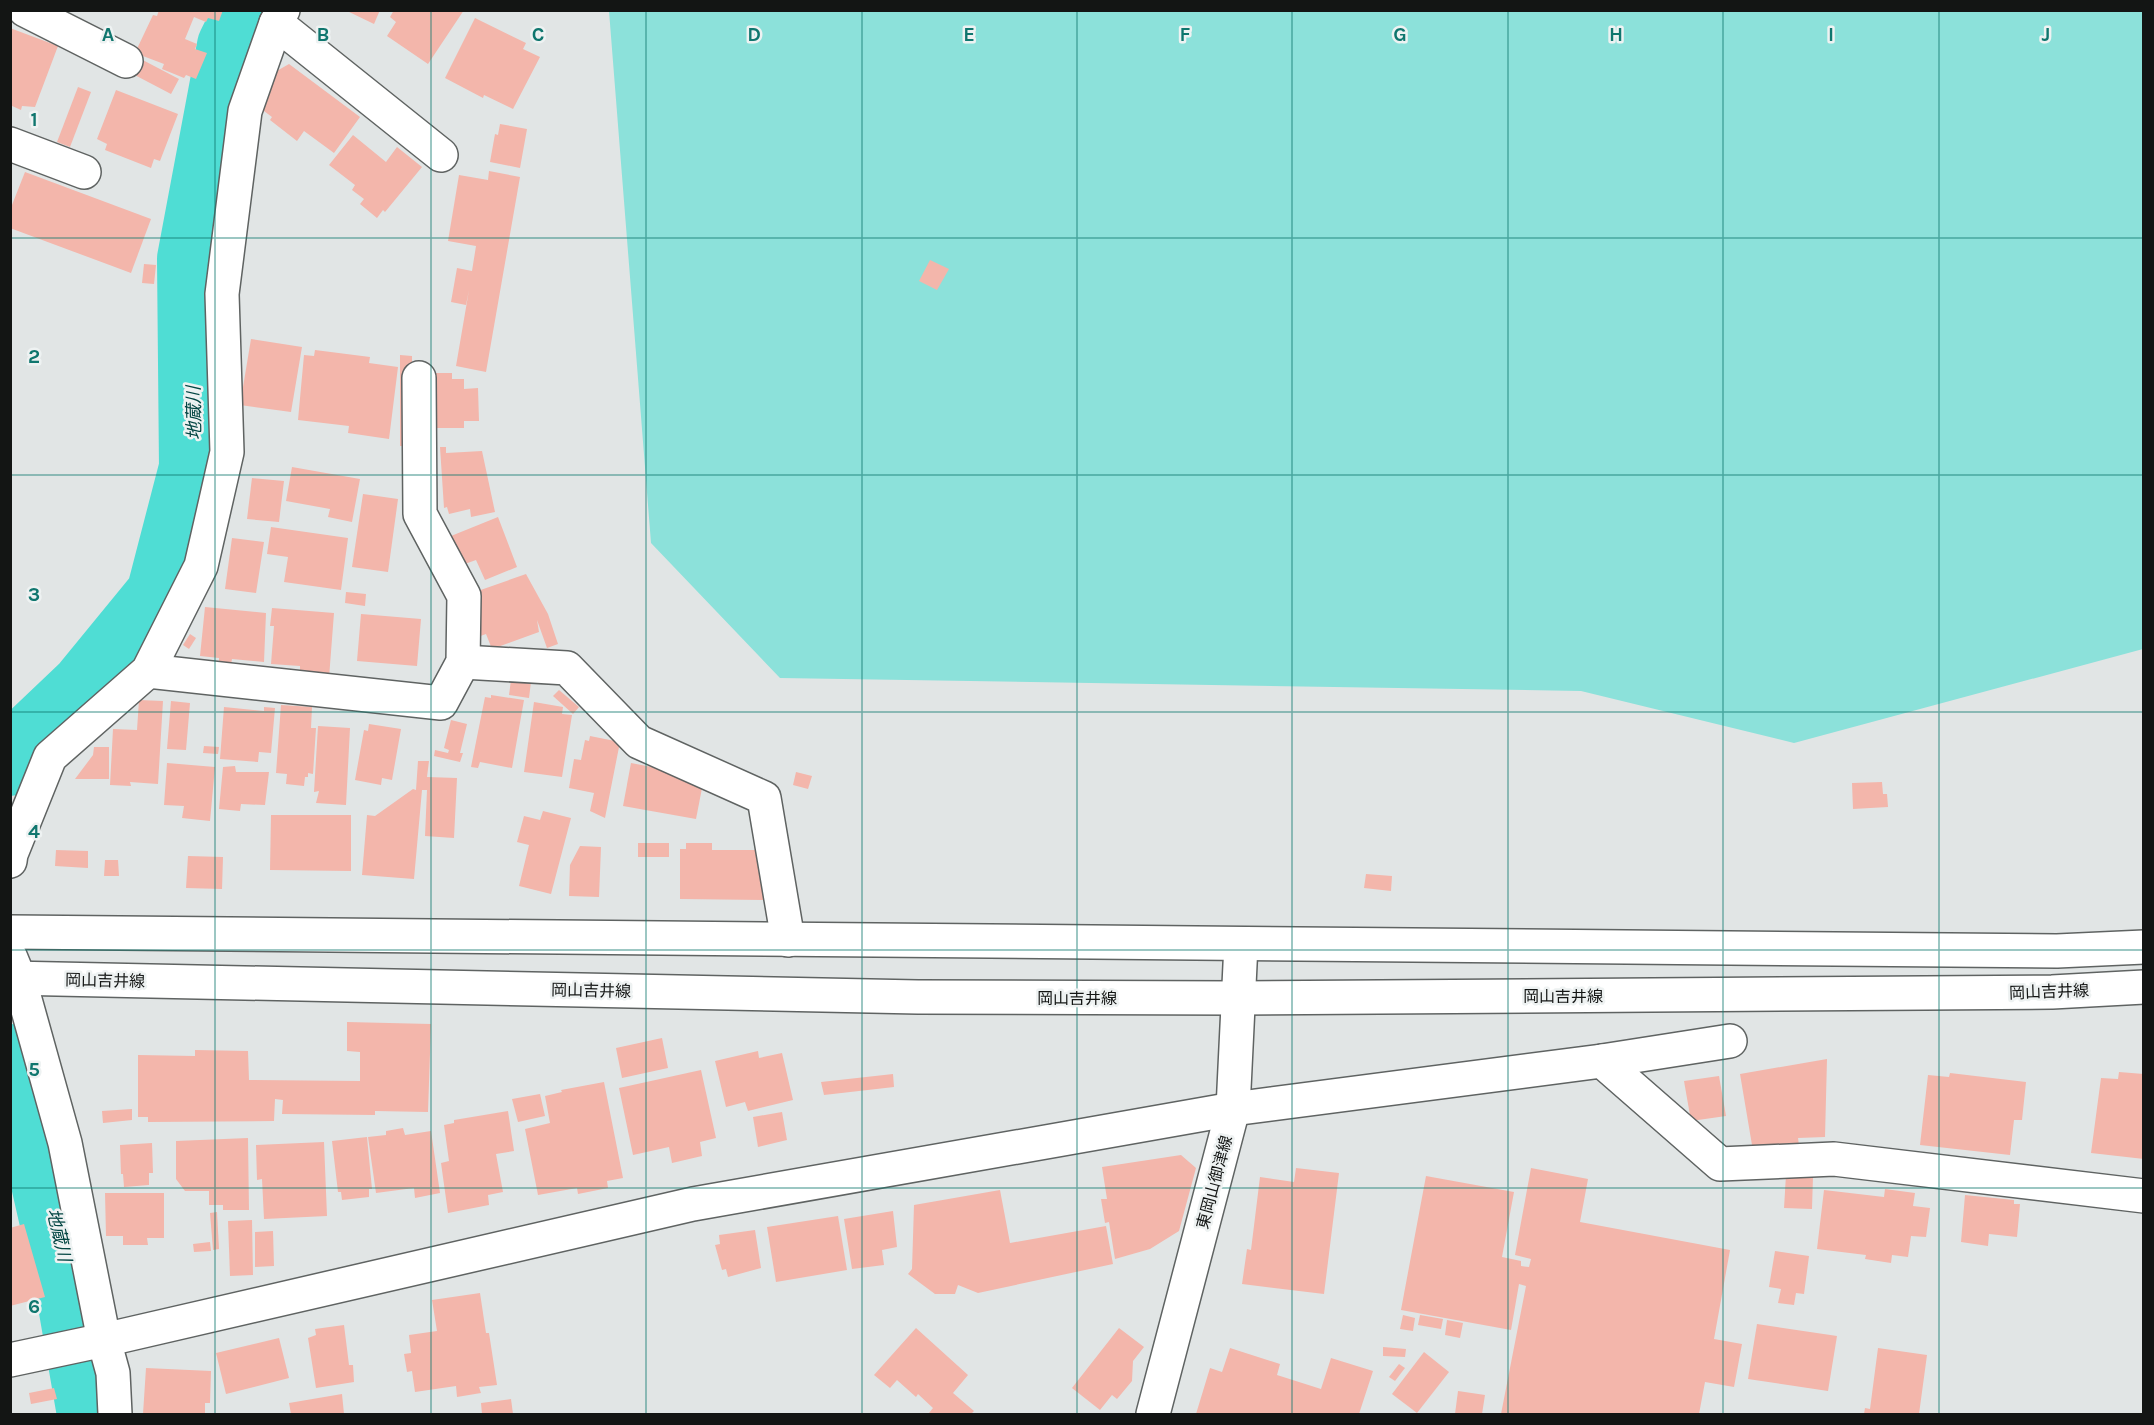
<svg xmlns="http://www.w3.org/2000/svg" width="2154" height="1425" font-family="Karla,'Noto Sans JP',sans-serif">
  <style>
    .green { fill: #8ce1da }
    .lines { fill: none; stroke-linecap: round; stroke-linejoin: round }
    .river { stroke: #4fddd4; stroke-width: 72 }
    .building { fill: #f3b6ab }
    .minor-casing { stroke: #5f6362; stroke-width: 36 }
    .major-casing { stroke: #5f6362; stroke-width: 36 }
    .minor { stroke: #fff; stroke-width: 33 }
    .major { stroke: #fff; stroke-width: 33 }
    .grid { fill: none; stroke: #0f766e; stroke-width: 1.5; stroke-opacity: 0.55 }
    .labels { text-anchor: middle; stroke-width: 5; stroke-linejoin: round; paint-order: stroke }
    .street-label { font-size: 16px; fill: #131514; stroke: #eef2f2 }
    .water-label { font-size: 18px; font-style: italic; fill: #034643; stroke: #eef2f2 }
    .grid-label { font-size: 20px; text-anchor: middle; font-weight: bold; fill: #0f766e; stroke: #eef2f2; stroke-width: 5; stroke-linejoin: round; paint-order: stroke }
  </style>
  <rect width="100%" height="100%" fill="#e1e5e5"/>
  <path class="green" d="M609 11H2143V649L1794 743 1581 691 780 678 651 543Z"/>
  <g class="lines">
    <g class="river">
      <path d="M10 760 85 689 162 595 195 468 193 259 233 46 251 10"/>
      <path d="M10 1060 34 1126 72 1293 93 1414"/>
    </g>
  </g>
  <g class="building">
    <path d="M159 10H223L219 21 208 18 206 22 194 17 185 39 197 44 195 49 207 53 196 79 186 75 184 78 162 69 164 64 135 53 153 15 157 16Z"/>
    <path d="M345 10H380L374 24Z"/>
    <path d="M394 10H464L428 64 387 36 396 22 390 17Z"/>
    <path d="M475 18 526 43 523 49 540 57 513 109 484 95 483 98 445 78Z"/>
    <path d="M10 28 58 46 35 107 22 106 21 110 10 105Z"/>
    <path d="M137 57 179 79 171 94 129 72Z"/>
    <path d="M289 64 360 117 334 153 304 131 297 141 270 120 272 117 260 108 268 76Z"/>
    <path d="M78 87 91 92 70 147 57 142Z"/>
    <path d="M116 90 178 114 160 161 154 159 151 168 105 150 107 144 97 139Z"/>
    <path d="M500 124 527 129 520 168 490 162 495 134 498 135Z"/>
    <path d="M353 135 386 162 397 147 422 167 385 212 383 210 377 218 360 204 364 199 352 190 355 185 329 165Z"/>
    <path d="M489 171 520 177 486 372 456 366 469 290 466 305 451 302 457 268 472 271 476 246 448 241 459 175 488 180Z"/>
    <path d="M25 172 151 219 131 273 10 228V210Z"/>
    <path d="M930 260 949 269 937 290 919 281Z"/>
    <path d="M144 264 156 265 154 284 142 283Z"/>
    <path d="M251 339 302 347 291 412 240 405Z"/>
    <path d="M315 350 370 357 369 363 398 367 389 439 348 433 349 426 298 420 304 355 314 356Z"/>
    <path d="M400 355 412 356V446H400Z"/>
    <path d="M432 373H452V379H464V389L478 388 479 421H464V428H433Z"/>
    <path d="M440 447H446V453L482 451 495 512 471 517 470 509 449 514 447 507 444 508Z"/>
    <path d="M292 467 360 479 352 522 328 517 330 509 286 501Z"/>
    <path d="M252 478 284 481 279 522 247 519Z"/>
    <path d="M363 494 398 499 388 572 352 567Z"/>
    <path d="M498 517 517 567 485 580 476 560 462 565 451 536Z"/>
    <path d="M271 527 348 538 341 590 284 582 288 557 267 554Z"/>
    <path d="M232 538 264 542 256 593 225 589Z"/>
    <path d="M526 574 548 614 558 644 547 648 537 620 539 632 492 649 486 634 475 638 472 593Z"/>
    <path d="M346 592 366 594 365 606 345 603Z"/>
    <path d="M205 607 266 613 264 662 232 659 231 665 219 664V658L200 656Z"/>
    <path d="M272 608 334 613 329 678 300 675V666L271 664 274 626H270Z"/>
    <path d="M361 614 421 619 417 666 357 661Z"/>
    <path d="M190 634 196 638 189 649 183 645Z"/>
    <path d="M511 680 531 682 529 698 509 695Z"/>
    <path d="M559 690 579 707 573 714 553 696Z"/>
    <path d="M491 695 524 700 512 768 480 762 478 768 471 767 485 697 491 698Z"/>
    <path d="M139 700 163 701 158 784 130 782 131 786 110 785 113 729 137 730Z"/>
    <path d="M171 701 190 703 186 750 167 749Z"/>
    <path d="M534 702 563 707 562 714 572 715 562 777 524 772Z"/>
    <path d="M281 705 312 707 311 728H316L313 774 308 773V777H305L304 786 286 784 287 774 276 773Z"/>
    <path d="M224 707 264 711V707L275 708 271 753 259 752 258 762 220 759Z"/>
    <path d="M451 720 467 724 460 753H463L460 762 434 756 435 750 448 753 449 750 444 748Z"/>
    <path d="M369 724 401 729 392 780 382 778 381 785 355 780 364 730 368 731Z"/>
    <path d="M318 726 350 728 346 805 316 803 319 791 314 792Z"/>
    <path d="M590 736 620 742 605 818 590 811 594 793 569 788 574 759 581 760 585 740 589 741Z"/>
    <path d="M204 746 219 747 218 754 203 753Z"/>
    <path d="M94 747H109V779H75L93 755Z"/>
    <path d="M418 761H429L427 777 457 778 454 838 425 836 427 790H422L414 879 362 875 367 815 375 816 413 789 416 790Z"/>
    <path d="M167 763 215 767 210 821 182 818 184 806 164 805Z"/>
    <path d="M631 763 688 774 703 783 696 819 623 806Z"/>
    <path d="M235 766 236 772H269L265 805 241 804 240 811 219 809 223 767Z"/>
    <path d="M796 772 812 776 808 789 793 785Z"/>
    <path d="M1882 782 1883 794H1887L1888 807 1853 809 1852 783Z"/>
    <path d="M543 811 571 818 551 894 519 886 529 845 517 842 524 816 540 820Z"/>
    <path d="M271 815H351V871L270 870Z"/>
    <rect x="638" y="843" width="31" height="14"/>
    <path d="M686 843H712V850H763L769 900 680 899V849H686Z"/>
    <path d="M580 846 601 847 599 897 569 896 570 865Z"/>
    <path d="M56 850 88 851V868L55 866Z"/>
    <path d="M188 856 223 857 222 889 186 888Z"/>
    <path d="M105 860H118L119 876H104Z"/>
    <path d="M1366 874 1392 876 1391 891 1364 888Z"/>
    <path d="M347 1022 431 1024 428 1112 375 1111V1115L282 1114 283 1100 275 1099 274 1121 148 1122V1117H138V1055L195 1056V1050L248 1051 249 1080 360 1081V1052L347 1051Z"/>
    <path d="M662 1038 668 1068 622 1078 616 1048Z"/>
    <path d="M758 1051 759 1058 782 1053 793 1100 748 1111 745 1102 726 1107 715 1061Z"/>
    <path d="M1827 1059 1825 1137 1798 1138 1799 1145H1752L1740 1074Z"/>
    <path d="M701 1070 716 1138 700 1142 702 1156 672 1163 669 1147 633 1155 619 1088Z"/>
    <path d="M2119 1072 2144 1074V1159L2091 1153 2101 1078 2118 1079Z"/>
    <path d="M1950 1073 2026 1082 2022 1120H2014L2010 1155 1920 1145 1928 1075 1949 1077Z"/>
    <path d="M893 1074 894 1087 824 1095 821 1082Z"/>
    <path d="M1719 1076 1726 1116 1691 1121 1684 1081Z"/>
    <path d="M604 1082 623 1178 607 1181 608 1188 578 1194 577 1188 538 1195 525 1129 550 1123 545 1096 562 1092 561 1090Z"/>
    <path d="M540 1094 545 1116 518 1122 512 1099Z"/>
    <path d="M132 1109V1120L103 1123 102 1111Z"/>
    <path d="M508 1111 514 1151 496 1154 503 1192 488 1195 489 1205 448 1213 441 1163 449 1161 444 1125 454 1123V1120Z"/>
    <path d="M782 1112 787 1140 758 1147 753 1117Z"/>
    <path d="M403 1128 405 1135 431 1131 440 1193 415 1198 414 1188 376 1193 368 1137 386 1135V1131Z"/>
    <path d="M367 1137 372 1189H369V1197L342 1200 341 1192H338L332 1141Z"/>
    <path d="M248 1138 249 1210H223V1205H209V1191H185L176 1179V1141Z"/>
    <path d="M324 1142 327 1216 264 1219 262 1179 257 1180 256 1145Z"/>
    <path d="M152 1143 153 1173H149V1185L124 1187 123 1174H121L120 1145Z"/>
    <path d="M1181 1155 1196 1168 1179 1231 1150 1249 1115 1259 1109 1222 1105 1223 1101 1199H1107L1102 1167Z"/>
    <path d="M1296 1168 1339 1173 1324 1294 1242 1284 1247 1249 1251 1250 1260 1177 1294 1182Z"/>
    <path d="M1531 1168 1588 1179 1580 1222 1730 1250 1714 1339 1742 1344 1734 1387 1705 1382 1699 1414H1501L1526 1286 1519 1284 1511 1330 1401 1310 1426 1176 1514 1192 1502 1257 1521 1261V1266L1529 1267 1531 1259 1515 1255Z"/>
    <path d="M1786 1175 1813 1176 1812 1209 1784 1208Z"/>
    <path d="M1885 1189 1915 1193 1913 1206 1930 1208 1926 1237 1911 1236 1908 1257 1892 1255 1891 1263 1865 1259 1866 1255 1817 1249 1824 1190 1884 1197Z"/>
    <path d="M1000 1190 1010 1243 1106 1226 1113 1264 978 1293 958 1285 955 1294H935L908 1274 912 1269 914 1205Z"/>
    <path d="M105 1193H164V1238H147L148 1245H123V1236H106Z"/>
    <path d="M1965 1195 2014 1200V1204H2020L2017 1237 1989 1234 1988 1246 1961 1242Z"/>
    <path d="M893 1211 897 1247 882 1250 884 1265 852 1269 844 1219Z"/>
    <path d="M217 1212 219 1249 213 1250 210 1213Z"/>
    <path d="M838 1216 847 1270 776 1282 767 1227Z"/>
    <path d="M252 1220 253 1275 230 1276 228 1221Z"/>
    <path d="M24 1224 45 1297 10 1306V1228Z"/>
    <path d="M755 1230 761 1268 728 1277 726 1269 722 1270 715 1245 720 1244 719 1235Z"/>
    <path d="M273 1231 274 1266 255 1267V1232Z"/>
    <path d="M210 1242 211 1251 194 1252 193 1244Z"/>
    <path d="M1775 1251 1809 1256 1804 1294 1796 1293 1794 1305 1778 1303 1781 1289 1769 1287Z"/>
    <path d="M480 1293 486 1333H489L497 1385 479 1387 481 1393 457 1397 456 1386 415 1392 412 1371 407 1372 404 1354 411 1353 409 1335 437 1331 432 1300Z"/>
    <path d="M1403 1315 1415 1318 1413 1331 1400 1329Z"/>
    <path d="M1420 1315 1443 1319 1441 1329 1418 1325Z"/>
    <path d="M1447 1320 1463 1323 1460 1338 1445 1335Z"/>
    <path d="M1757 1324 1837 1336 1828 1391 1748 1379Z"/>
    <path d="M344 1325 349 1365H353L354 1382 316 1388 308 1338 316 1335 315 1329Z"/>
    <path d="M916 1328 968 1375 953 1393 974 1411 971 1414H930L929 1413 933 1408 918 1394 916 1397 897 1380 890 1388 874 1375Z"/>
    <path d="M1119 1328 1144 1347 1133 1361 1132 1381 1117 1399 1112 1395 1100 1410 1072 1388Z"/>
    <path d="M279 1338 289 1378 226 1394 216 1353Z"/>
    <path d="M1383 1347 1406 1349 1405 1357 1383 1356Z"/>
    <path d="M1230 1348 1280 1364 1277 1375 1321 1389 1331 1358 1373 1371 1359 1414H1196L1210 1368 1222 1372Z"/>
    <path d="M1878 1348 1927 1355 1919 1414H1864L1865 1408 1870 1409Z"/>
    <path d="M1424 1352 1449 1372 1417 1413 1392 1394Z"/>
    <path d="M1399 1364 1405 1368 1395 1381 1389 1377Z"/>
    <path d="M146 1368 211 1371 210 1403H205V1414H143Z"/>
    <path d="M54 1388 57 1399 31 1404 29 1393Z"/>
    <path d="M1458 1391 1485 1395 1482 1414H1455Z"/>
    <path d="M342 1394 344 1414H291L289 1403Z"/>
    <path d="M511 1399 513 1414H482L481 1403Z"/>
  </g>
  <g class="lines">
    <defs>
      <g id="minor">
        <path d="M25 10 126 61"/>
        <path d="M276 23 441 155"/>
        <path d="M10 144 84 172"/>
        <path d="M463 662 567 668 639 742 764 798 788 940"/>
        <path d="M148 671 441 703 463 662 464 596 420 514 419 378"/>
        <path d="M10 861 11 854 50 757 148 671 201 566 227 452 222 294 245 111 276 23 283 10"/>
        <path d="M10 956 19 978 65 1143 104 1340 113 1373 115 1414"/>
        <path d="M1602 1061 1730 1041"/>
        <path d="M10 1360 104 1340 693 1204 1233 1109 1602 1061 1720 1164 1834 1159 2144 1196"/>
      </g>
      <g id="major">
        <path d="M10 932 2057 951 2144 947"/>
        <path d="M10 978 918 997 1239 998 2052 992 2144 987"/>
        <path d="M1153 1414 1233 1109 1241 944"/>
      </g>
    </defs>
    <use href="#minor" class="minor-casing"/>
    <use href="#major" class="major-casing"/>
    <use href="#minor" class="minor"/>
    <use href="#major" class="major"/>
  </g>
  <path class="grid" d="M215 10V1414M431 10V1414M646 10V1414M862 10V1414M1077 10V1414M1292 10V1414M1508 10V1414M1723 10V1414M1939 10V1414M10 238H2144M10 475H2144M10 712H2144M10 950H2144M10 1188H2144"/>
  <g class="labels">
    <g class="street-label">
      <text transform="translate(105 980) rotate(1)" y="6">岡山吉井線</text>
      <text transform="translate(591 990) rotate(1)" y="6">岡山吉井線</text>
      <text transform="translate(2049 991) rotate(-2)" y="6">岡山吉井線</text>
      <text x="1563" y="1002">岡山吉井線</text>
      <text x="1077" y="1004">岡山吉井線</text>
      <text transform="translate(1214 1182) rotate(-75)" y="6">東岡山御津線</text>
    </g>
    <g class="water-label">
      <text transform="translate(194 413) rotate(-91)" y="6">地蔵川</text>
      <text transform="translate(59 1235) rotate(77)" y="6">地蔵川</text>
    </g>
  </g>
  <g class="grid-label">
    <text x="108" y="41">A</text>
    <text x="323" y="41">B</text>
    <text x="538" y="41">C</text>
    <text x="754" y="41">D</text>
    <text x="969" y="41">E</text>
    <text x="1185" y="41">F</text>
    <text x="1400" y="41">G</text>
    <text x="1616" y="41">H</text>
    <text x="1831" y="41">I</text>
    <text x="2046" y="41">J</text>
    <text x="34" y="126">1</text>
    <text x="34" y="363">2</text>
    <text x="34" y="601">3</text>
    <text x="34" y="838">4</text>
    <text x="34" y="1076">5</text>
    <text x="34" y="1313">6</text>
  </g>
  <rect width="2154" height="1425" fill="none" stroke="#131514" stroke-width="24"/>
</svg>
